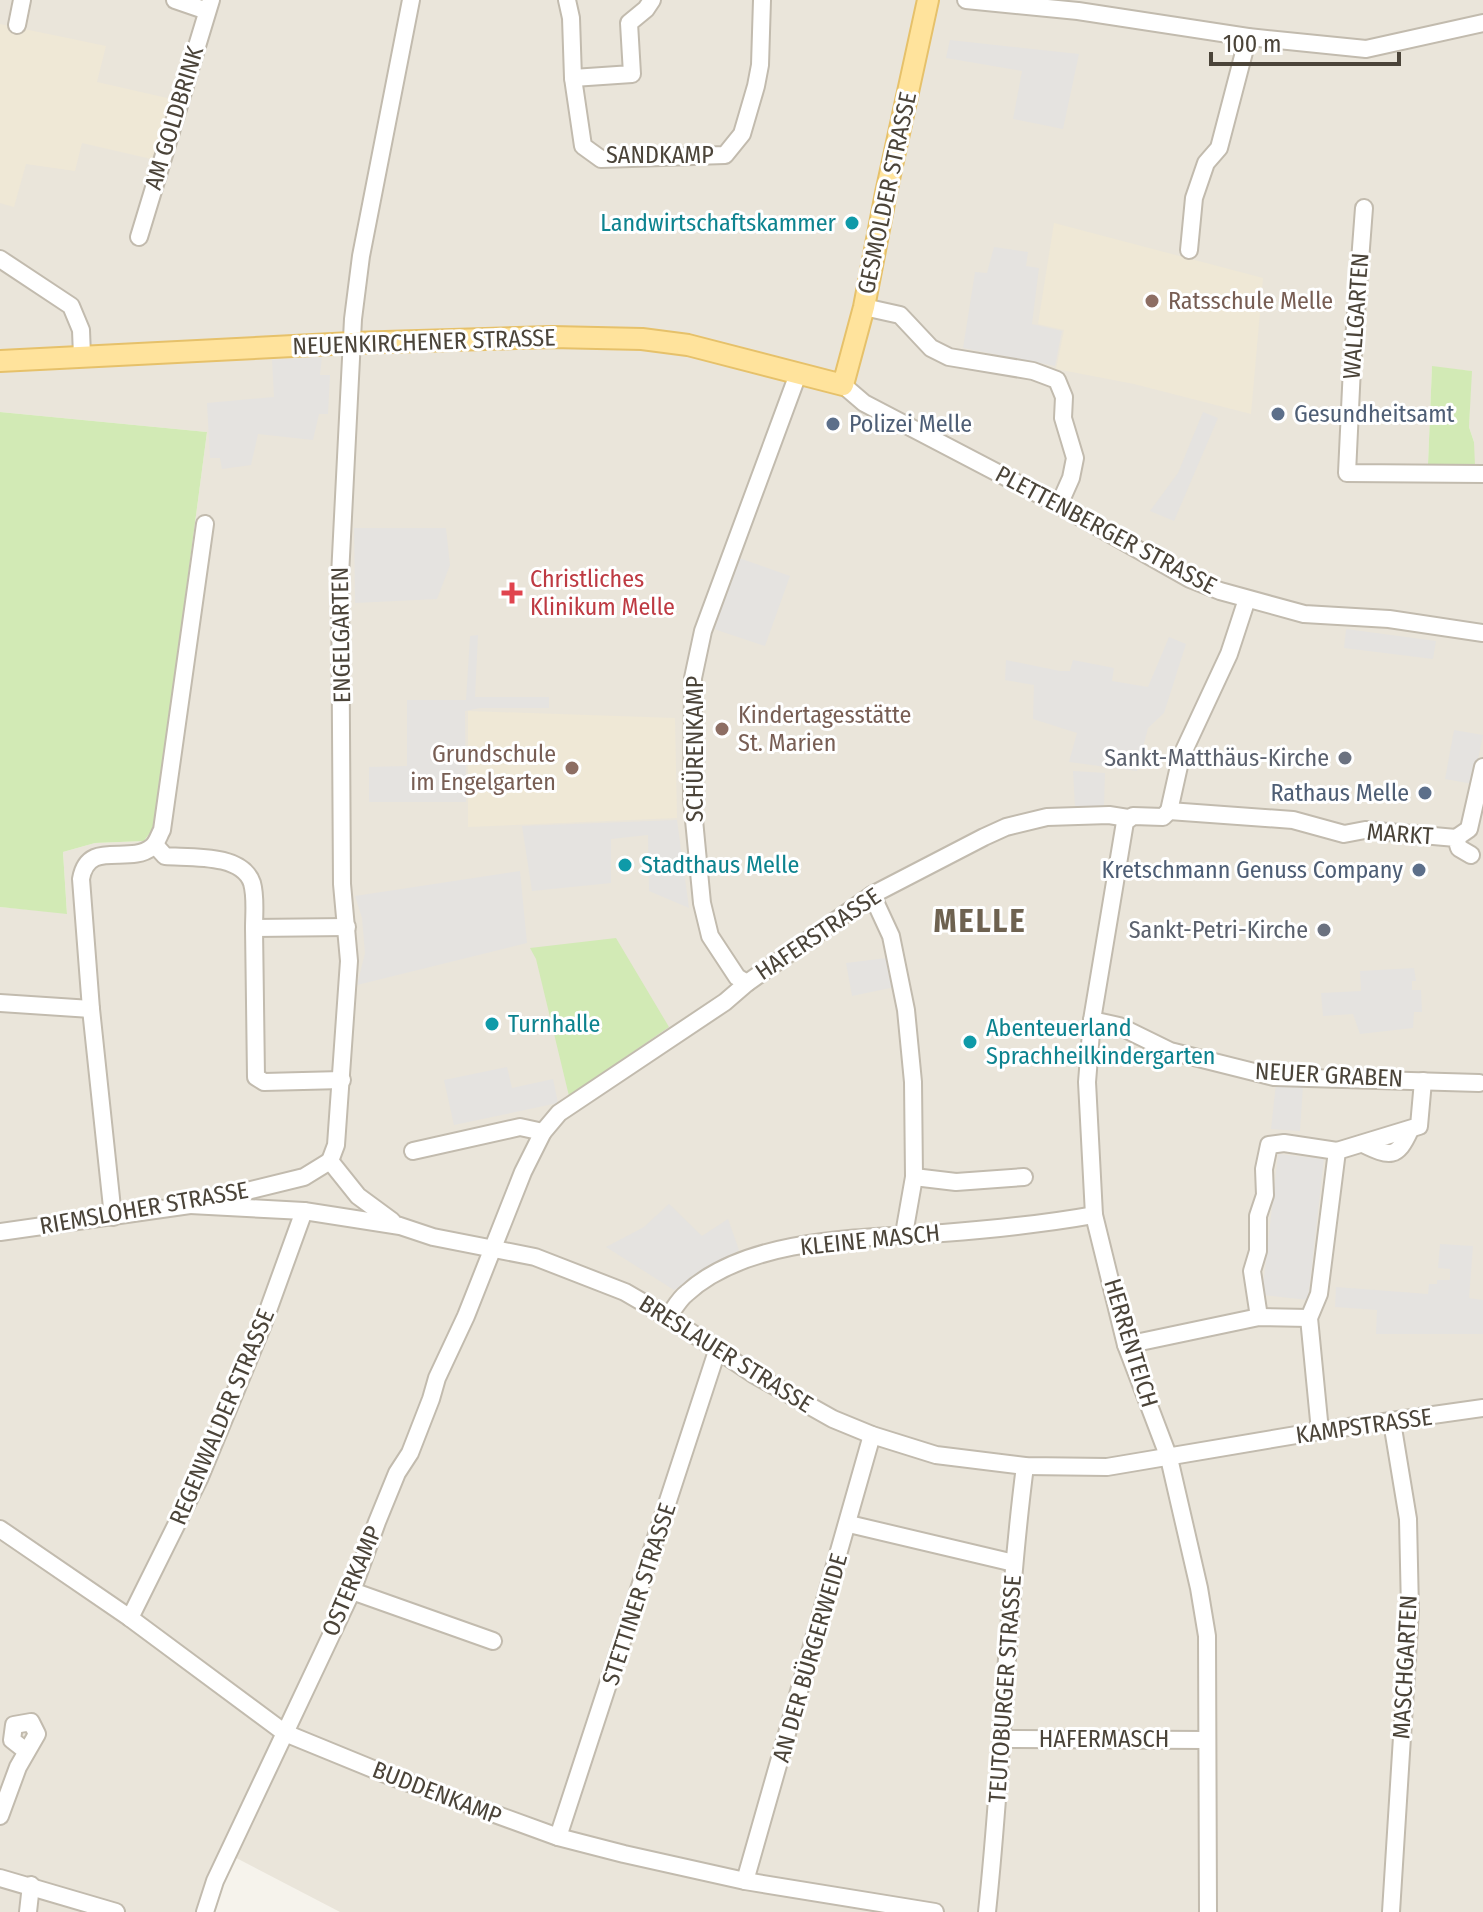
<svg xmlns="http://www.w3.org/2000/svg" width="1483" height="1912" font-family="'Fira Sans Condensed',sans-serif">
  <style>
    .residential { fill: #eae5da; fill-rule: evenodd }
    .education { fill: #efe8d6 }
    .green { fill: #d2eab5 }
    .parking { fill: #e5e3e0 }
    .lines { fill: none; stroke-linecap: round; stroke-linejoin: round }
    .minor-casing { stroke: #c2bbae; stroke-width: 20 }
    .major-casing { stroke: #e6c16a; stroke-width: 24 }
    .minor { stroke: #fff; stroke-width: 16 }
    .major { stroke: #ffe39c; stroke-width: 20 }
    .culture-dot { fill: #0f9aa8; stroke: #fff; stroke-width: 3 }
    .education-dot { fill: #8d6e63; stroke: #fff; stroke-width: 3 }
    .service-dot { fill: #5c6f8a; stroke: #fff; stroke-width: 3 }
    .health-dot { fill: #e0444e; stroke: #fff; stroke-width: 3 }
    .worship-dot { fill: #6b7280; stroke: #fff; stroke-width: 3 }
    .labels { text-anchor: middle; stroke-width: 6; stroke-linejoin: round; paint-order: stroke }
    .street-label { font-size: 24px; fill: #4b4439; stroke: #fff }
    .culture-label { font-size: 24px; fill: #0d838f; stroke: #fff; text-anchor: start }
    .education-label { font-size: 24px; fill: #785e54; stroke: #fff; text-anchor: start }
    .service-label { font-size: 24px; fill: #4e5e75; stroke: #fff; text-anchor: start }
    .health-label { font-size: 24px; fill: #be3a42; stroke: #fff; text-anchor: start }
    .worship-label { font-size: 24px; fill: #5b616d; stroke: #fff; text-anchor: end }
    .district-label { font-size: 32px; font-weight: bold; letter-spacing: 2px; fill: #6e6250; stroke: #fff }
  </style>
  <rect width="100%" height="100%" fill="#f6f3ec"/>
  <path class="residential" d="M0 0H1483V1912H340L221 1850 201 1912H0V907L67 913 63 852 95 843 144 841 155 826 207 432 0 412ZM1432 367 1471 371 1469 427 1474 442 1428 464Z"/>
  <g class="education">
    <path d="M0 24 106 46 97 82 176 100 160 161 82 143 75 171 26 164 14 207 0 203Z"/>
    <path d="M1054 223 1263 278 1251 414 1134 384 1056 369 1064 330 1038 324Z"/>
    <path d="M468 711 675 718 677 818 468 827Z"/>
  </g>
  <g class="green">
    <path d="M1432 366 1472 371 1469 427 1474 442 1475 466 1428 464Z"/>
    <path d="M0 412 207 432 155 826 144 841 95 843 63 852 67 914 0 907Z"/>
    <path d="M616 938 669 1027 569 1096 536 959 530 948Z"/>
  </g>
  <g class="parking">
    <path d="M950 40 1079 54 1063 129 1013 119 1022 71 946 58Z"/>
    <path d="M994 247 1028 252 1026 266 1039 268 1032 324 1062 331 1055 366 963 348 975 272 987 273Z"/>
    <path d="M322 357 320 375H330L328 414H319L313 440 258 434 251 465 222 469 220 458H210L207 403 274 397 272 360Z"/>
    <path d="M1203 412 1218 418 1174 521 1150 511 1178 473Z"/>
    <path d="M354 528H446L450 565 437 599 355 603Z"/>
    <path d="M739 558 790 576 765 646 714 629Z"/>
    <path d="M1346 629 1436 641 1433 659 1344 648Z"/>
    <path d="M478 635 475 697H549V708H480L465 711 466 802H369V767L407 766V700H466L470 636Z"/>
    <path d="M1169 637 1186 644 1164 713 1148 728 1137 771 1069 762 1077 733 1033 719 1034 685 1005 680 1006 660 1060 671H1070L1073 660 1114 668 1112 681 1148 687Z"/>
    <path d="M1454 730 1483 735 1473 784 1445 779Z"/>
    <path d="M1073 771 1105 773 1104 807 1075 808Z"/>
    <path d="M677 820 689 908 649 891 648 835 611 839V883L532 891 522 826Z"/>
    <path d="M520 871 527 943 357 985 365 953 362 918 355 896Z"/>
    <path d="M887 958 895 987 852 996 846 963Z"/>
    <path d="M1414 968 1416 981H1412V990H1421L1422 1012H1414L1413 1028 1360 1034 1353 1014 1323 1016 1321 993 1361 991 1360 971Z"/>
    <path d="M507 1067 512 1088 553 1079 558 1103 454 1125 444 1080Z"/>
    <path d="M1276 1083 1303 1086 1300 1131 1271 1129Z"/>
    <path d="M1278 1154 1324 1159 1308 1300 1262 1295Z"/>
    <path d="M669 1204 702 1236 728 1219 739 1250 674 1290 606 1247 644 1227Z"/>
    <path d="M1440 1244 1473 1246 1469 1298 1483 1300V1334H1376L1377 1310 1335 1307 1336 1287 1428 1294 1429 1284H1437V1280H1450V1269L1438 1268Z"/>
  </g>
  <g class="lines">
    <defs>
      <g id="minor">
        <path d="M175 0 207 11"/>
        <path d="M567 0 571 18 573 78 583 146 601 159 725 155 742 134 756 86 760 65 762 0"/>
        <path d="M966 0 1078 11 1248 37 1366 49 1483 23"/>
        <path d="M17 25 22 0"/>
        <path d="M573 78 632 74 629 23 646 9 652 0"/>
        <path d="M1364 208 1352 367 1347 473 1483 474"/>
        <path d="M139 237 211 0"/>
        <path d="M1189 250 1194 198 1206 163 1219 148 1248 37"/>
        <path d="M0 259 71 306 81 330 82 356"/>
        <path d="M864 307 900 315 931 348 949 357 1033 371 1057 380 1064 397 1063 418 1075 458 1071 478 1059 505"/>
        <path d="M843 385 864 403 1059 505 1190 579 1220 591 1304 614 1389 619 1483 633"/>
        <path d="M1169 811 1163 817 1133 816 1125 822 1092 1020 1087 1082 1094 1215 1126 1345 1169 1458 1199 1588 1207 1636 1208 1912"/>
        <path d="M1169 811 1293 820 1344 834 1365 830 1456 838 1459 848 1471 855"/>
        <path d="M1169 811 1181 757 1229 654 1247 599"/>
        <path d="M1456 838 1469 829 1483 767"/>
        <path d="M155 845 165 856C189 858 242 853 252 883 256 897 254 913 254 928L347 927"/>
        <path d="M872 895 891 936 906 1010 913 1082 914 1177 904 1234"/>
        <path d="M254 928 256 1077 264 1082 342 1080"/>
        <path d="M747 983 737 977 710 936 702 903 692 799 693 678 703 631 798 374"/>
        <path d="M0 1003 91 1009"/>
        <path d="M1092 1020 1119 1026 1170 1051 1274 1077 1479 1083"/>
        <path d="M1363 1144C1390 1157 1397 1159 1410 1130"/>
        <path d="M413 1151 520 1127 543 1132"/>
        <path d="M330 1161 336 1145 349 961 342 884 340 576 353 319 361 256 411 0"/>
        <path d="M330 1161 358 1196 392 1221"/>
        <path d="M914 1177 956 1182 1024 1177"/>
        <path d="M190 1205 304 1211 400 1226 433 1237 535 1257 625 1292 668 1317 753 1374 833 1419 872 1435 936 1455 1025 1466 1107 1467 1320 1431 1483 1408"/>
        <path d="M113 1217 91 1009 81 879C88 838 129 866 152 847 157 843 159 835 162 830L205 524"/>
        <path d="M0 1232 190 1205 304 1177 330 1161"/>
        <path d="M668 1317C674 1309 679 1299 687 1293 748 1237 865 1238 943 1233 994 1229 1044 1224 1094 1215"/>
        <path d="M1259 1317 1252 1271 1258 1251V1216L1265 1195 1264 1169 1269 1145 1284 1143 1337 1151"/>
        <path d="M1126 1345 1259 1317 1309 1318"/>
        <path d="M1320 1431 1309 1318 1319 1294 1337 1151 1419 1126 1423 1081"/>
        <path d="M849 1524 1014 1563"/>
        <path d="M0 1529 130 1618 285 1733 390 1776 558 1837 624 1854 745 1881 935 1912"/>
        <path d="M352 1591 493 1641"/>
        <path d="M130 1618 200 1477 262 1327 304 1211"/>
        <path d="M1003 1739 1206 1740"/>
        <path d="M0 1816 18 1767 37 1734 31 1722 14 1725 12 1740 26 1751"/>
        <path d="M558 1837 717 1351"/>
        <path d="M0 1878 116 1912"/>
        <path d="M745 1881 872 1435"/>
        <path d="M28 1912 31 1885"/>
        <path d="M205 1912 215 1881 352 1591 377 1522 397 1473 410 1453 431 1399 437 1378 466 1316 523 1172 543 1132 559 1113 725 1002 747 983 872 895 984 837 1006 827 1047 817 1109 815 1128 818"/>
        <path d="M987 1912C1003 1764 1006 1614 1025 1466"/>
        <path d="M1391 1912 1410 1610 1408 1519 1392 1422"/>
      </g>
      <path id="major" d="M0 361 352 343 552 337 642 339 688 345 843 385 864 307 886 193 928 0"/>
    </defs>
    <use href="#minor" class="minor-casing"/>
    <use href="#major" class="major-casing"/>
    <use href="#minor" class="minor"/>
    <use href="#major" class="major"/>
  </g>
  <g class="culture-dot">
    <circle cx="852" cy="223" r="8"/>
    <circle cx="625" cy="865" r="8"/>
    <circle cx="492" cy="1024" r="8"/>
    <circle cx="970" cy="1042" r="8"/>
  </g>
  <g class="education-dot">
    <circle cx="1152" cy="301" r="8"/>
    <circle cx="722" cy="729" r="8"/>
    <circle cx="572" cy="768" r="8"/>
  </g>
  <g class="service-dot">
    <circle cx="1278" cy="414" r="8"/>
    <circle cx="833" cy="424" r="8"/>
    <circle cx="1425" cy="793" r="8"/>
    <circle cx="1419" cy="870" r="8"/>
  </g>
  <path class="health-dot" d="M508 581h8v8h8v8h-8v8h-8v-8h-8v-8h8z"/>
  <g class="worship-dot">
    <circle cx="1345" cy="758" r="8"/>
    <circle cx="1324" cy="930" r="8"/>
  </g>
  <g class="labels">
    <g class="street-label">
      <text transform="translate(174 118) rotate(-73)" y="8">AM GOLDBRINK</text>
      <text x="660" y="163">SANDKAMP</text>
      <text transform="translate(887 193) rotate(-78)" y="8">GESMOLDER STRASSE</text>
      <text transform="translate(1356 316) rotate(-86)" y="8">WALLGARTEN</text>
      <text transform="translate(424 342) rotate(-2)" y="8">NEUENKIRCHENER STRASSE</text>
      <text transform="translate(1106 530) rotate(28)" y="8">PLETTENBERGER STRASSE</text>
      <text transform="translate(341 635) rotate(-91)" y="8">ENGELGARTEN</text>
      <text transform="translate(695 749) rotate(-90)" y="8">SCHÜRENKAMP</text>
      <text transform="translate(1400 834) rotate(4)" y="8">MARKT</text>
      <text transform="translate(818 934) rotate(-34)" y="8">HAFERSTRASSE</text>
      <text transform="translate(1329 1075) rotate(3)" y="8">NEUER GRABEN</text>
      <text transform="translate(144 1208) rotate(-10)" y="8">RIEMSLOHER STRASSE</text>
      <text transform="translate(870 1240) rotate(-6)" y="8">KLEINE MASCH</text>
      <text transform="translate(1131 1343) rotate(73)" y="8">HERRENTEICH</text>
      <text transform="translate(726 1354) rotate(32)" y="8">BRESLAUER STRASSE</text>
      <text transform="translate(222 1417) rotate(-67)" y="8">REGENWALDER STRASSE</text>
      <text transform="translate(1364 1426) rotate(-8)" y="8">KAMPSTRASSE</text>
      <text transform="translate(352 1581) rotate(-67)" y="8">OSTERKAMP</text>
      <text transform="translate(639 1594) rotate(-72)" y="8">STETTINER STRASSE</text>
      <text transform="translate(810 1658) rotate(-74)" y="8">AN DER BÜRGERWEIDE</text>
      <text transform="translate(1405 1667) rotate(-87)" y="8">MASCHGARTEN</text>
      <text transform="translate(1005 1689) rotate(-86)" y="8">TEUTOBURGER STRASSE</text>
      <text x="1104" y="1747">HAFERMASCH</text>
      <text transform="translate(437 1793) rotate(21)" y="8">BUDDENKAMP</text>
    </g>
    <g class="culture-label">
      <text x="836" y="231" text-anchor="end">Landwirtschaftskammer</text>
      <text x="641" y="873">Stadthaus Melle</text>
      <text x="508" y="1032">Turnhalle</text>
      <text x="986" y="1036">Abenteuerland<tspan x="986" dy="28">Sprachheilkindergarten</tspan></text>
    </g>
    <g class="education-label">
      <text x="1168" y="309">Ratsschule Melle</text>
      <text x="738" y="723">Kindertagesstätte<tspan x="738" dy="28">St. Marien</tspan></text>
      <text x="556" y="762" text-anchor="end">Grundschule<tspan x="556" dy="28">im Engelgarten</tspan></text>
    </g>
    <g class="service-label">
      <text x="1294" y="422">Gesundheitsamt</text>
      <text x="849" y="432">Polizei Melle</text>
      <text x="1409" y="801" text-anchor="end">Rathaus Melle</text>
      <text x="1403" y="878" text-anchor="end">Kretschmann Genuss Company</text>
    </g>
    <g class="health-label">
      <text x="530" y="587">Christliches<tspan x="530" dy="28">Klinikum Melle</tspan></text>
    </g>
    <g class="worship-label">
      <text x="1329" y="766">Sankt-Matthäus-Kirche</text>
      <text x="1308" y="938">Sankt-Petri-Kirche</text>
    </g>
    <g class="district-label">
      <text x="980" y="932">MELLE</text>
    </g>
  </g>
  <path d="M1211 52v12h188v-12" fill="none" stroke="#4b4439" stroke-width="4"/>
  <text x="1223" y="52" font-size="24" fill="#4b4439" stroke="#ffffff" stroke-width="6" paint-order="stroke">100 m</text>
</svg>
